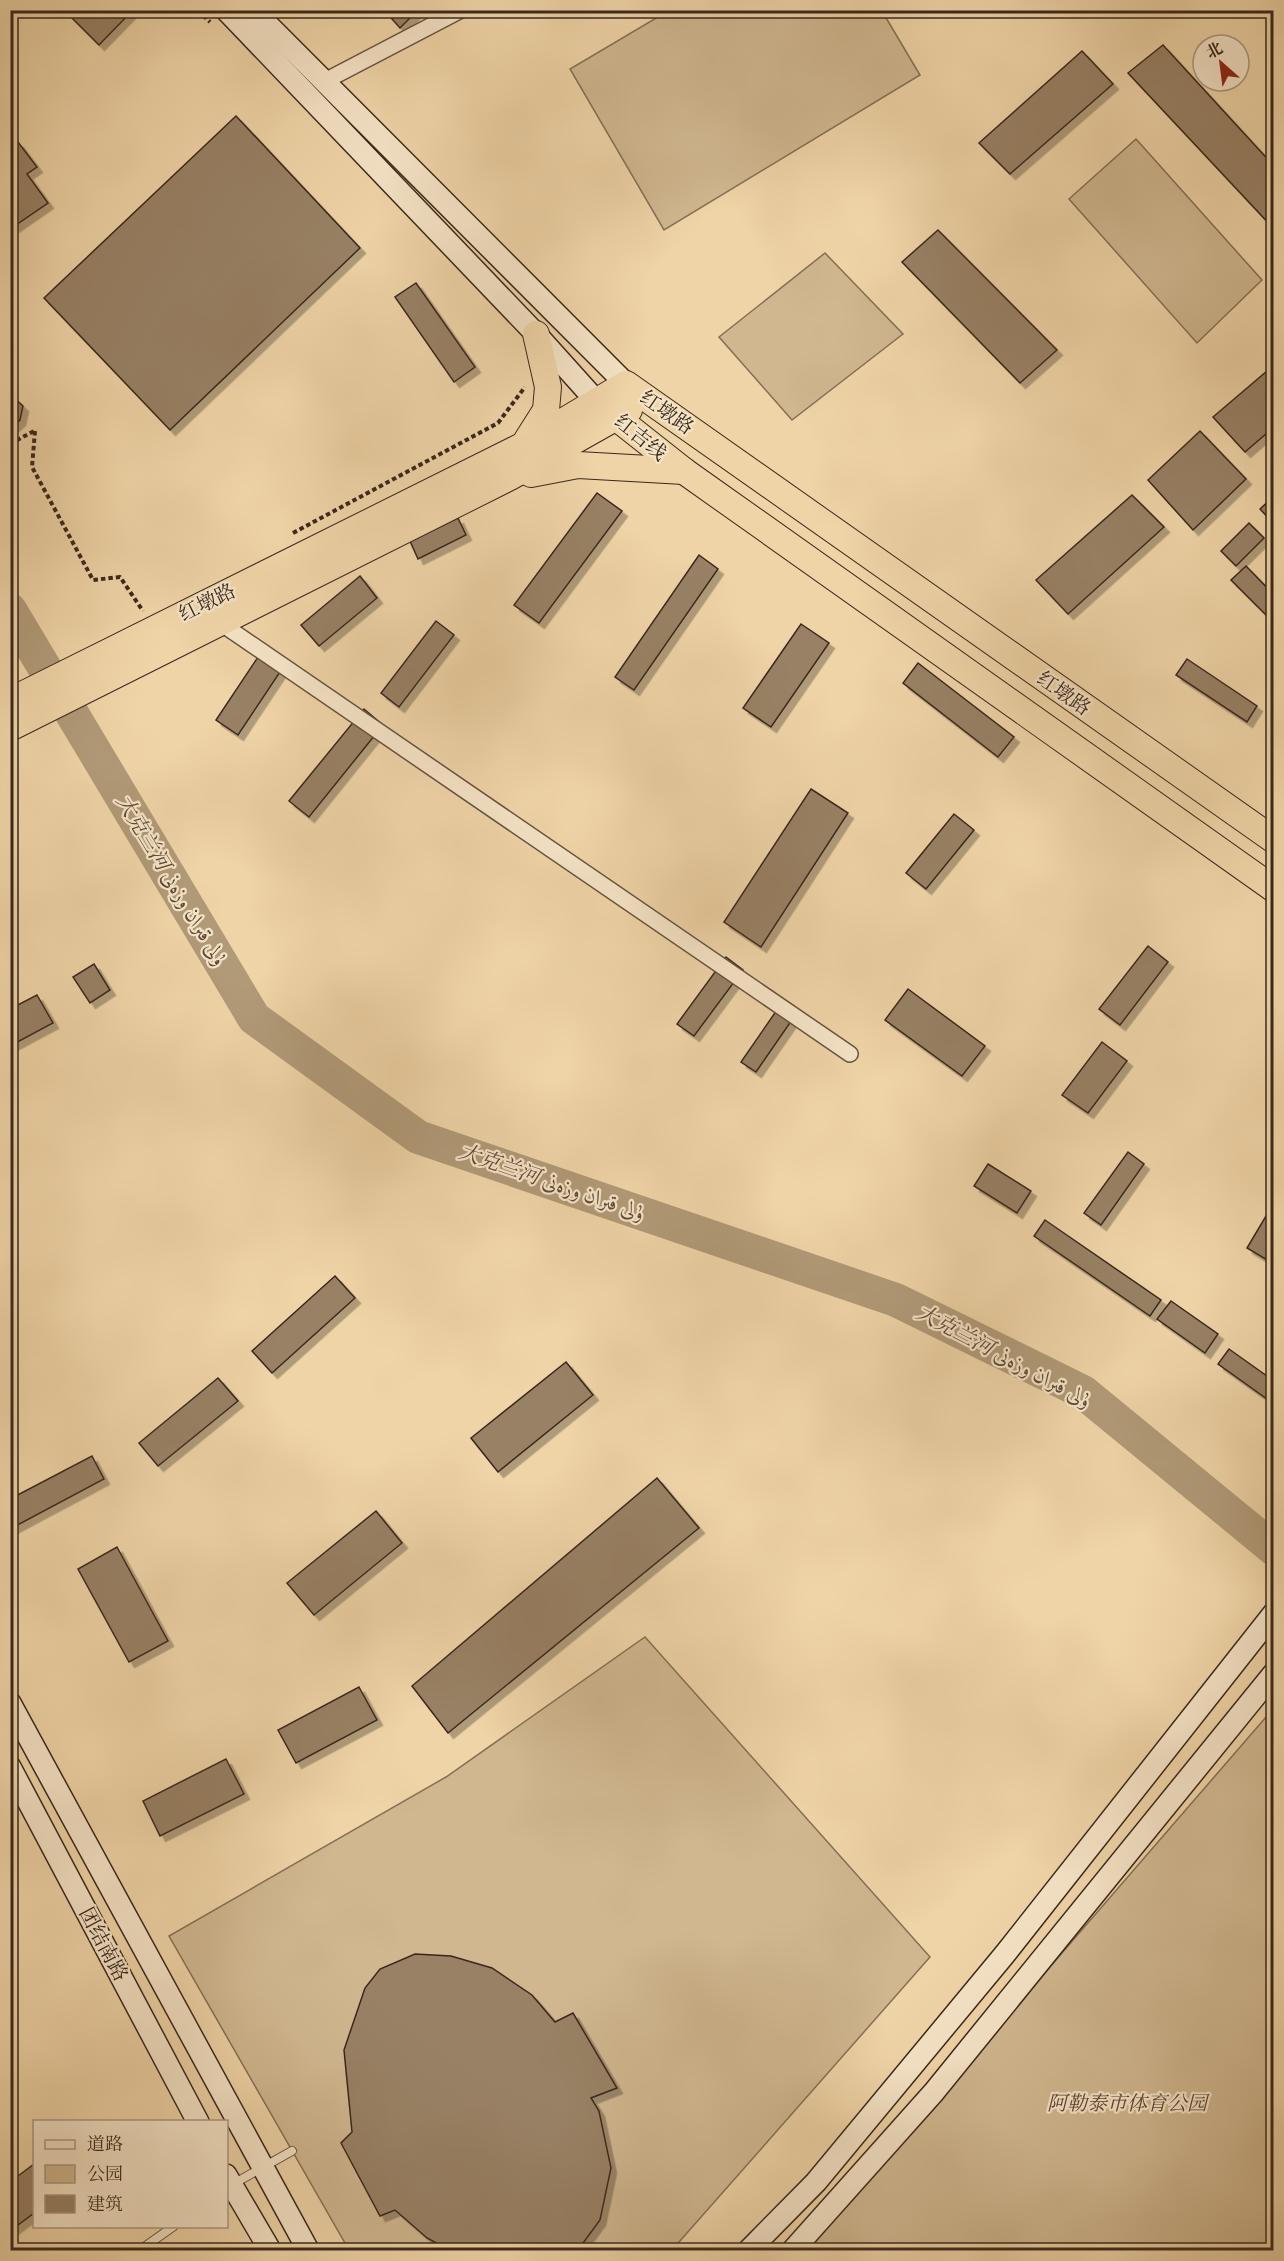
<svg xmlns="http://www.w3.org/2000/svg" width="1284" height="2261" font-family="'IM FELL Double Pica',Amiri,'Noto Serif SC',serif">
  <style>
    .green { fill: #d0b790; stroke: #857056; stroke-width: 1.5 }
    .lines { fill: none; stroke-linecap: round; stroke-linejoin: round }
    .river { stroke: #b19a78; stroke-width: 34 }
    .building { fill: #988165; stroke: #3a281d; stroke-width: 1.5; filter: url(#shadow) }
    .service-casing { stroke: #675340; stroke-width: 10 }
    .minor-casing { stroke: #675340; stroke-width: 18 }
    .secondary-casing { stroke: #3a281d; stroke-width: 24 }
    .trunk-casing { stroke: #3a281d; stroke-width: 28 }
    .path { stroke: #3a281d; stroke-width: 4; stroke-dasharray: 4.5 3; stroke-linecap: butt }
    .service { stroke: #f5e3c6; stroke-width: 8 }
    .minor { stroke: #f5e3c6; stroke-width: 15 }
    .secondary { stroke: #f5e3c6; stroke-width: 21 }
    .trunk { stroke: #efd4a7; stroke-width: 26 }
    .labels { text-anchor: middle; stroke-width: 4.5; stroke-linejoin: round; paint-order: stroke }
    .street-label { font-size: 20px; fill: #3a281d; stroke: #f5e3c6 }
    .park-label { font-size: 20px; font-style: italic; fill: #584534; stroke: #f5e3c6 }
    .water-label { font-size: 21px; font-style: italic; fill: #5e4a38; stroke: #f5e3c6 }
  </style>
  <defs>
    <filter id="shadow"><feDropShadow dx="5.5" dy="5.5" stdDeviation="0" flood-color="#0004"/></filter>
  </defs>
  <rect width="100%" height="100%" fill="#efd4a7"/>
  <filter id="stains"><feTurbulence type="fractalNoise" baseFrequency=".00333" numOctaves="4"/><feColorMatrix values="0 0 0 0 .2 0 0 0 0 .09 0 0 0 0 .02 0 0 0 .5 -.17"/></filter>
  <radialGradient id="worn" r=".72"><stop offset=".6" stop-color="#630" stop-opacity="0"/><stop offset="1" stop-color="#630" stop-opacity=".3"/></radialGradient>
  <g class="green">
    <path d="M882 11 920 75 664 230 570 69 668 11Z"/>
    <path d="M1136 139 1262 280 1197 343 1069 199Z"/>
    <path d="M825 253 903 334 792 420 719 337Z"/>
    <path d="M645 1637 930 1957 672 2250H349L169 1936 446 1777Z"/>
    <path d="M1273 1709V2250H805Z"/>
  </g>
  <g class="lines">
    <path class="river" d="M10 610 254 1018 418 1137 896 1300 1083 1392 1274 1549"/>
  </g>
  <g class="building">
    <path d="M64 10H133L99 45Z"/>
    <path d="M384 10H418L400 28Z"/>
    <path d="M1163 45 1274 166V229L1128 73Z"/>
    <path d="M1082 51 1113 84 1010 174 979 143Z"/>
    <path d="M236 116 360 248 170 430 44 298Z"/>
    <path d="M18 142 37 167 27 174 48 203 10 229V147Z"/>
    <path d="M938 230 1057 350 1020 383 902 262Z"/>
    <path d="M416 283 475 367 454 382 395 297Z"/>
    <path d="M1274 365V427L1245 452 1213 417Z"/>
    <path d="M10 394 23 406 20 420 10 429Z"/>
    <path d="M1200 431 1246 479 1193 530 1148 480Z"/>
    <path d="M597 493 622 511 539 623 514 605Z"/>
    <path d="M1132 495 1164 527 1068 614 1036 580Z"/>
    <path d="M1274 496V524L1260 509Z"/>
    <path d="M458 518 466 535 418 559 410 541Z"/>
    <path d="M1249 523 1264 538 1236 566 1221 551Z"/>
    <path d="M699 555 718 569 634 690 615 677Z"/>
    <path d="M1246 566 1274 595V623L1231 580Z"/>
    <path d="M360 576 377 598 319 646 301 625Z"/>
    <path d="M436 621 454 635 399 707 381 693Z"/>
    <path d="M801 624 829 643 771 727 743 708Z"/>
    <path d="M260 654 282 669 238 735 216 720Z"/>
    <path d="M1187 659 1257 706 1247 722 1176 675Z"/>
    <path d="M918 663 1014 737 998 757 903 683Z"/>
    <path d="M364 709 383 725 309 817 289 801Z"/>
    <path d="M811 789 848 813 761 947 724 922Z"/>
    <path d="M954 814 974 830 926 889 906 873Z"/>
    <path d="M1148 946 1168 962 1120 1025 1099 1009Z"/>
    <path d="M726 957 743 970 694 1036 677 1024Z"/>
    <path d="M94 964 110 990 90 1003 73 977Z"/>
    <path d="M908 989 985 1046 962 1076 885 1020Z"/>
    <path d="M37 995 53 1023 10 1046V1009Z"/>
    <path d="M779 1007 794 1017 756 1072 741 1062Z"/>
    <path d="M1102 1042 1127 1061 1088 1113 1062 1095Z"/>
    <path d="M1128 1152 1144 1164 1101 1225 1084 1213Z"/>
    <path d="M988 1164 1031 1191 1017 1213 974 1186Z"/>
    <path d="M1266 1216 1274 1220V1264L1247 1248Z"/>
    <path d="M1045 1220 1161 1300 1150 1316 1034 1236Z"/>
    <path d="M335 1276 355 1298 272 1373 252 1351Z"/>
    <path d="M1171 1301 1218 1334 1205 1353 1157 1319Z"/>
    <path d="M1229 1349 1274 1381V1404L1218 1364Z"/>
    <path d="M566 1362 593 1395 498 1472 471 1438Z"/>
    <path d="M218 1378 238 1401 158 1466 139 1443Z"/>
    <path d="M92 1456 104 1479 10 1529V1499Z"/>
    <path d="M657 1478 699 1528 448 1733 412 1686Z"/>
    <path d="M376 1511 402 1543 314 1615 287 1583Z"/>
    <path d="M117 1547 168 1641 129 1662 78 1569Z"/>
    <path d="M359 1687 377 1720 296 1763 278 1730Z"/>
    <path d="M226 1759 244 1794 160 1836 143 1801Z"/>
    <path d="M415 1954 451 1956 492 1968 532 1995 555 2022 573 2013 617 2088 591 2098 599 2111 611 2168 600 2220 578 2250H449L427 2238 395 2210 380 2216 341 2143 352 2132 344 2050 365 1988 380 1969Z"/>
    <path d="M34 2164V2213L10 2231V2182Z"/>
  </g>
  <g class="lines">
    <defs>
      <g id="service">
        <path d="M233 2184 292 2151"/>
        <path d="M140 2250 174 2226"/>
      </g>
      <g id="minor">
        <path d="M323 82 461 10"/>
        <path d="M219 622 850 1054"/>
      </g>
      <g id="secondary">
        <path d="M226 10 536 334 598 403"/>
        <path d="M253 10 626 384"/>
        <path d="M10 1703 308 2250"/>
        <path d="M10 1767 198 2122"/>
        <path d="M226 2175 270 2250"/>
        <path d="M749 2250 816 2182 1005 1954 1274 1613"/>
        <path d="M793 2250 934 2092 1274 1673"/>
      </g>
      <g id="trunk">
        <path d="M598 403 684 471 1274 889"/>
        <path d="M527 440 546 410 548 387 536 334"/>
        <path d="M531 474 578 465 684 471"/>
        <path d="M10 701 524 445 626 384 1274 840"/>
        <path d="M10 728 510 477 629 410"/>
      </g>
    </defs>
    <use href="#service" class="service-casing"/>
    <use href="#minor" class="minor-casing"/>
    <use href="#secondary" class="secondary-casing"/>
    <use href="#trunk" class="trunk-casing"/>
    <g class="path">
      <path d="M198 10 210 22"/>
      <path d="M10 372 15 377 10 380"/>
      <path d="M35 431 32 467 93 580 120 577 143 611"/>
      <path d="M10 444 34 431"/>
      <path d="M293 533 498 423 525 387"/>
    </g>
    <use href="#service" class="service"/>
    <use href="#minor" class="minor"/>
    <use href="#secondary" class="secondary"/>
    <use href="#trunk" class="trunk"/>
  </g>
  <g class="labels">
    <g class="street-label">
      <text transform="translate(667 412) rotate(35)" y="7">红墩路</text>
      <text transform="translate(641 437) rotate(39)" y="7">红吉线</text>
      <text transform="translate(207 602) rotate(-26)" y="7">红墩路</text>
      <text transform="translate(1064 693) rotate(35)" y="7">红墩路</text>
      <text transform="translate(104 1944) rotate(62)" y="7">团结南路</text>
    </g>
    <g class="park-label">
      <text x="1127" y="2110">阿勒泰市体育公园</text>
    </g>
    <g class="water-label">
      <text transform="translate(172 880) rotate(59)" y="7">大克兰河 ۇلى قىران وزەنى</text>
      <text transform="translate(552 1182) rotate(19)" y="7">大克兰河 ۇلى قىران وزەنى</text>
      <text transform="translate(1004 1356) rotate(28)" y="7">大克兰河 ۇلى قىران وزەنى</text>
    </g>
  </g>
  <rect width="1284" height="2261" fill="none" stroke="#efd4a7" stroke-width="36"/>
  <rect x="12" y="12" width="1260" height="2237" fill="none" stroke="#3a281d" stroke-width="3"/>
  <rect x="18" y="18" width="1248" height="2225" fill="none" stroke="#3a281d" stroke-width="1.5"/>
  <rect x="33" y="2120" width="195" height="108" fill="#f5e3c6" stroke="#aa9882" stroke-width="1.5"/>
  <rect x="45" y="2140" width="30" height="9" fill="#f5e3c6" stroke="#aa9882" stroke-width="1.5"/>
  <text x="87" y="2150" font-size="18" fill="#3a281d">道路</text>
  <rect x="45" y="2165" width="30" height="18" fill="#d0b790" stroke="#aa9882" stroke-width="1.5"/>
  <text x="87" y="2180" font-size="18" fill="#3a281d">公园</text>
  <rect x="45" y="2195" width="30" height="18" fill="#988165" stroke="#aa9882" stroke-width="1.5"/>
  <text x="87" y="2210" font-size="18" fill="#3a281d">建筑</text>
  <g transform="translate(1221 63) rotate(332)"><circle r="28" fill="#f5e3c6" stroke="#aa9882" stroke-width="1.5"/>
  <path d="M0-4.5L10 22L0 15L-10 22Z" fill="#8f2418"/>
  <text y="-9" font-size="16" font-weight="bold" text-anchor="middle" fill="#3a281d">北</text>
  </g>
  <rect width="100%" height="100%" filter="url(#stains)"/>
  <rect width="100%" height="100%" fill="url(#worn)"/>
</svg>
